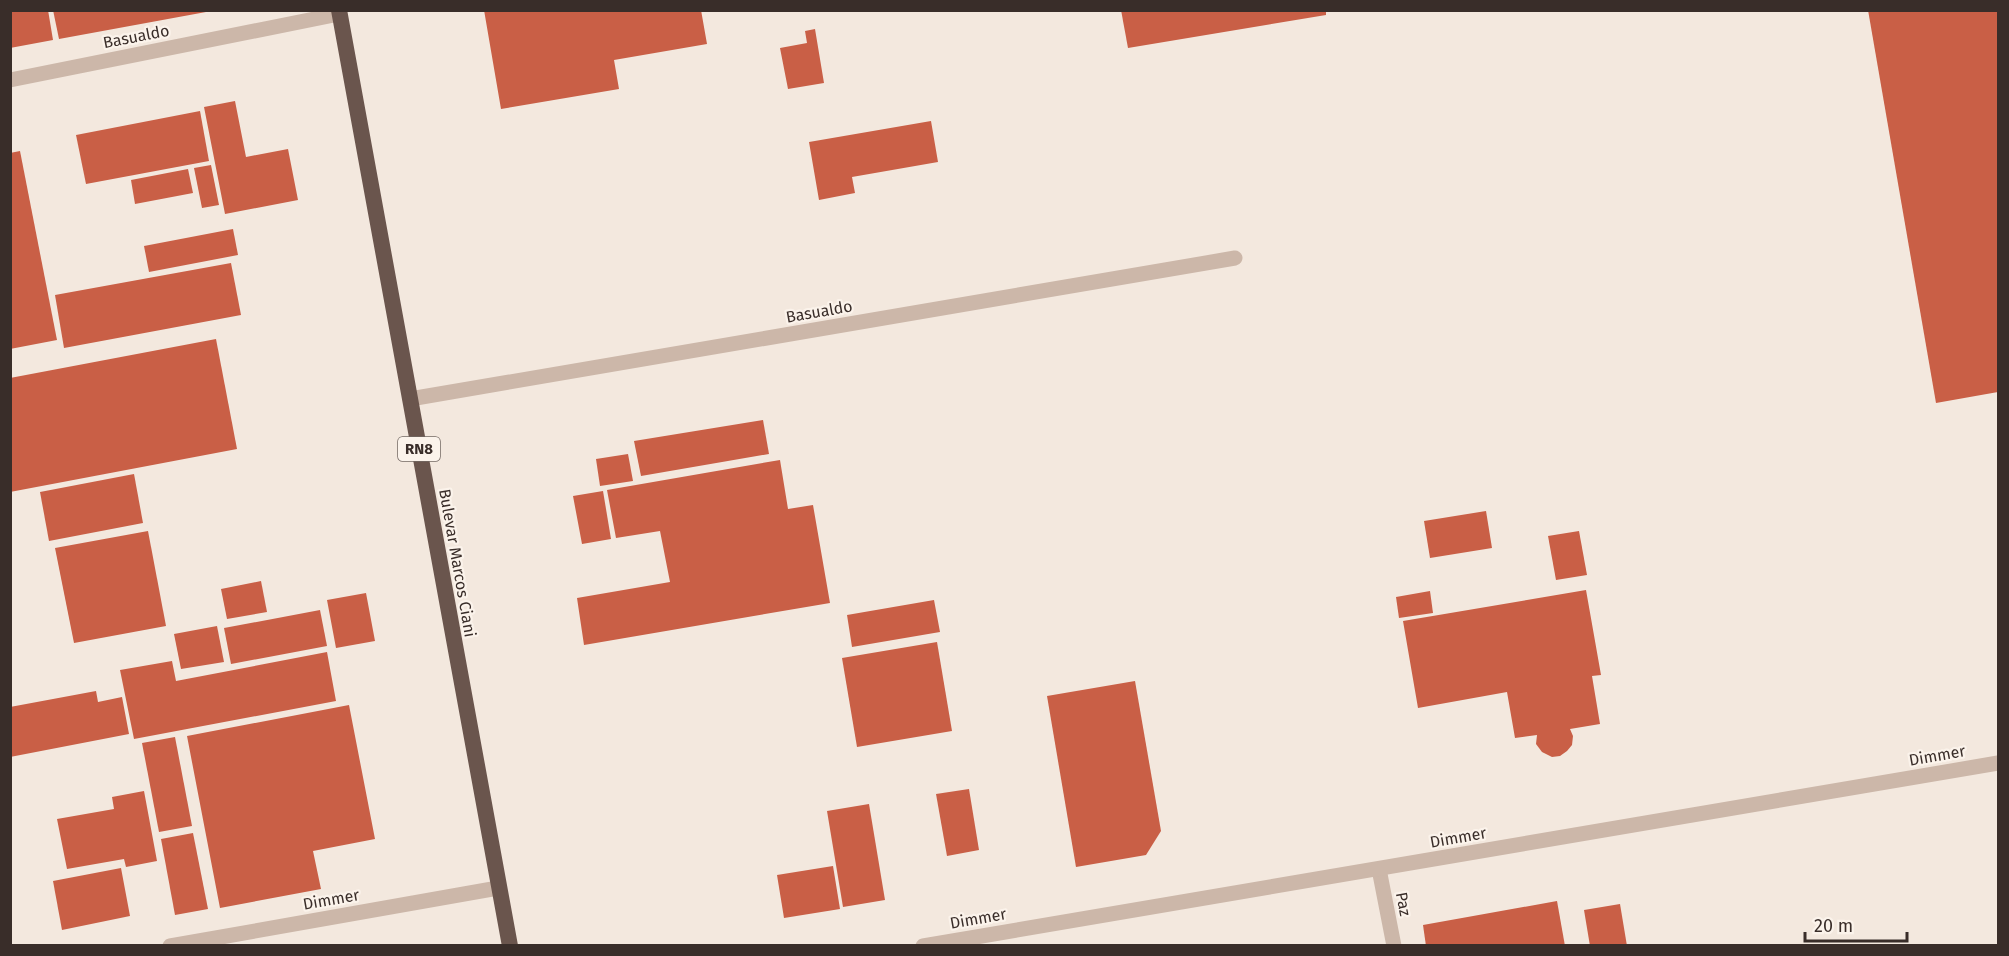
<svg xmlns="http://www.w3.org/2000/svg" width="2009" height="956" font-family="'Fira Sans',sans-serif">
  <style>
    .building { fill: #c95f46 }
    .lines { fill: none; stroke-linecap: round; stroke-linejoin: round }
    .minor { stroke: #ccb7a9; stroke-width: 15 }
    .trunk { stroke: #6a554d; stroke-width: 16 }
    .labels { text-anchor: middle; stroke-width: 4.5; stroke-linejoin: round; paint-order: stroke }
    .shield { fill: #fbf3eb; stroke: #736863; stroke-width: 1.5 }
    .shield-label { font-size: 15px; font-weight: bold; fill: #392d29 }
    .street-label { font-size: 16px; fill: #392d29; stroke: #fbf3eb }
  </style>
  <rect width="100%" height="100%" fill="#f3e8de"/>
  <g class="building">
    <path d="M10 10H48L53 40 10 48Z"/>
    <path d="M53 10H206V12L59 39Z"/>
    <path d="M484 10H701L707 44 614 60 619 89 501 109Z"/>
    <path d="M1121 10H1326V15L1128 48Z"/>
    <path d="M1868 10H1998V392L1936 403Z"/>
    <path d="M815 29 824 83 788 89 780 48 807 43 805 31Z"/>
    <path d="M235 101 246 157 288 149 298 200 225 214 204 107Z"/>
    <path d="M200 111 209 161 86 184 76 135Z"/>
    <path d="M931 121 938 162 852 177 855 193 819 200 809 142Z"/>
    <path d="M20 151 57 340 10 349V153Z"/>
    <path d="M211 165 219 205 202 208 194 168Z"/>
    <path d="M188 169 193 193 135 204 131 180Z"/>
    <path d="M233 229 238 255 149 272 144 246Z"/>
    <path d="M231 263 241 315 64 348 55 295Z"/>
    <path d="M216 339 237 449 10 492V378Z"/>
    <path d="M763 420 769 454 641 476 634 441Z"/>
    <path d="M628 454 633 481 600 486 596 459Z"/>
    <path d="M780 460 788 509 813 505 830 603 584 645 577 598 670 582 660 531 616 538 607 490Z"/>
    <path d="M134 474 143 523 49 541 40 492Z"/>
    <path d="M603 491 611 539 582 544 573 496Z"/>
    <path d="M1486 511 1492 548 1430 558 1424 521Z"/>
    <path d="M148 531 166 626 74 643 55 548Z"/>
    <path d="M1579 531 1587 575 1556 580 1548 536Z"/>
    <path d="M261 581 267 612 227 619 221 589Z"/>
    <path d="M1586 590 1601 675 1592 676 1600 724 1570 729 1573 736 1572 745 1567 751 1560 756 1552 757 1542 752 1536 744 1537 735 1515 738 1507 692 1418 708 1403 621Z"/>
    <path d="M1430 591 1433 613 1399 618 1396 597Z"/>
    <path d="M366 593 375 641 336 648 327 600Z"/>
    <path d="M934 600 940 632 852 647 847 615Z"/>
    <path d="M320 610 327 646 231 664 224 628Z"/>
    <path d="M217 626 224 662 181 669 174 634Z"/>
    <path d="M937 642 952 731 857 747 842 658Z"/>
    <path d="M327 652 336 701 134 739 120 670 172 661 176 681Z"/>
    <path d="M1135 681 1161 831 1146 855 1076 867 1047 696Z"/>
    <path d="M96 691 98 702 122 697 129 734 10 757V707Z"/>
    <path d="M349 705 375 839 313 851 321 889 220 908 187 736Z"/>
    <path d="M175 737 192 826 159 832 142 743Z"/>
    <path d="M969 789 979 850 947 856 936 794Z"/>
    <path d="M144 791 157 861 126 867 124 859 67 869 57 819 114 809 112 797Z"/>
    <path d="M869 804 885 900 843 907 827 811Z"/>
    <path d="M193 833 208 909 175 915 161 839Z"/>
    <path d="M833 866 840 909 784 918 777 875Z"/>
    <path d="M121 868 130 916 62 930 53 881Z"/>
    <path d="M1557 901 1565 946H1426L1423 925Z"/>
    <path d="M1620 904 1627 946H1590L1584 910Z"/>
  </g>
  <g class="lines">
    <g class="minor">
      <path d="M10 80 339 14"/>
      <path d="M410 399 1235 258"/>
      <path d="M1379 869 1394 946"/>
      <path d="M170 946 498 888"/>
      <path d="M923 946 1998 763"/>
    </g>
    <path class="trunk" d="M339 10 510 946"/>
  </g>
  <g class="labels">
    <rect class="shield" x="398" y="437" width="42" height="24" rx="4.5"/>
    <g class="shield-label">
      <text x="419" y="454">RN8</text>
    </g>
    <g class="street-label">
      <text transform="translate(136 36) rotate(-11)" y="6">Basualdo</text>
      <text transform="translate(819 311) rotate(-10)" y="6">Basualdo</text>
      <text transform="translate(458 563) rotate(80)" y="6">Bulevar Marcos Ciani</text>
      <text transform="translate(1937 755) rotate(-10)" y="6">Dimmer</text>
      <text transform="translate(1458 837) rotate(-10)" y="6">Dimmer</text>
      <text transform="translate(331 899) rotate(-10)" y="6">Dimmer</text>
      <text transform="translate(1404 904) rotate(79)" y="6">Paz</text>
      <text transform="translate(978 918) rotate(-10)" y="6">Dimmer</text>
    </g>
  </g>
  <rect width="2009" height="956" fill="none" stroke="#392d29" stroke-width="24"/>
  <path d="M1805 932v9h102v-9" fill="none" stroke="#392d29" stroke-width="3"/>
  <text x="1814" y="932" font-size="18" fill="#392d29" stroke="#fbf3eb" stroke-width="4.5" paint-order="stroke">20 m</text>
</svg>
